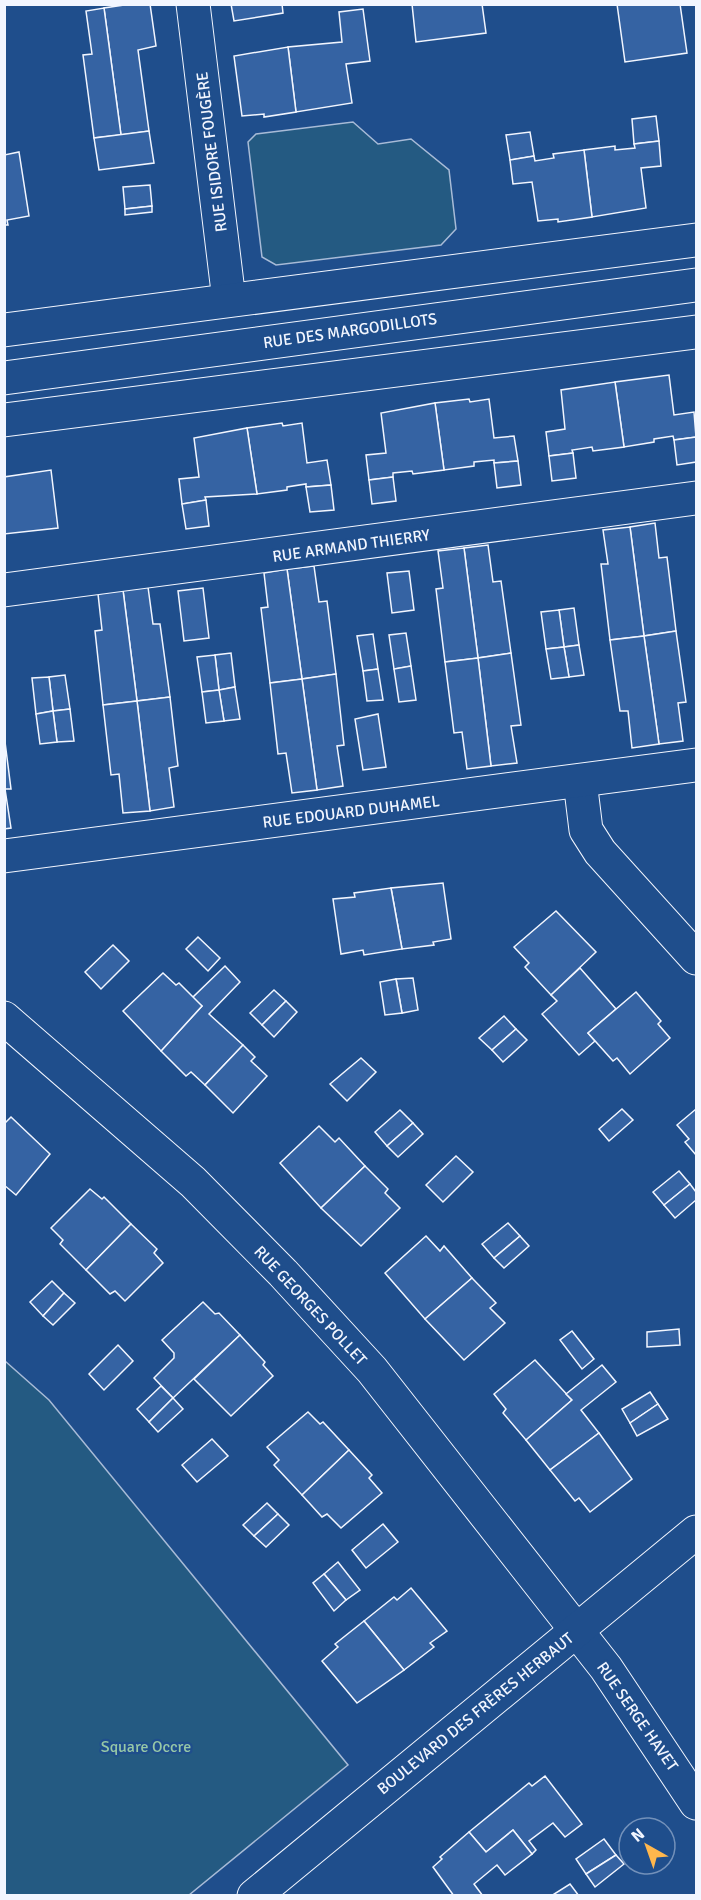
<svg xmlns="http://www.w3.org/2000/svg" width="701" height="1900" font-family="Signika,sans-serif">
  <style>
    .green { fill: #245a82; stroke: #a8bbd7; stroke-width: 1.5 }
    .building { fill: #3563a3; stroke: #f2f6ff; stroke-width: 1.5 }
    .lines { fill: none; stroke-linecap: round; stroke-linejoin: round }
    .street-casing { stroke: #f2f6ff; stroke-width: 35 }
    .street { stroke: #1f4e8c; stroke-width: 33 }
    .labels { text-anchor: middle; stroke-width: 4.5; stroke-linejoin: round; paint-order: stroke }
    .street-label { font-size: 16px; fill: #f2f6ff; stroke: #1f4e8c }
    .park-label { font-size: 16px; fill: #97c8a6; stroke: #1f4e8c }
  </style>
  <rect width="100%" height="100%" fill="#1f4e8c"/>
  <g class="green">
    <path d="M353 122 378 144 411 139 449 170 456 229 441 245 276 265 262 257 248 142 256 134Z"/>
    <path d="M5 1361 49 1400 348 1765 189 1895H5Z"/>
  </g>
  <g class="building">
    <path d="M131 4H150L156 46 138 50 149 131 121 135 104 8Z"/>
    <path d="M231 4H282L283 13 234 21Z"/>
    <path d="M412 4H482L486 33 416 42Z"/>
    <path d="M617 4H680L687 53 625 62Z"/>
    <path d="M104 8 121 135 94 138 83 55 92 54 86 11Z"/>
    <path d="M363 9 370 61 346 64 352 103 296 112 288 47 342 42 339 12Z"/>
    <path d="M288 47 296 112 264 117V114L242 116 234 56Z"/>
    <path d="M656 116 659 141 634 144 632 119Z"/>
    <path d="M149 131 154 163 99 170 94 138Z"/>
    <path d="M530 132 534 156 510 160 506 135Z"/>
    <path d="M659 141 661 166 641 168 646 208 592 217 584 150 615 146V150L635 148 634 144Z"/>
    <path d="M584 150 592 217 558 222V219L538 221 532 182 513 184 510 160 534 156 535 161 554 158 553 154Z"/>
    <path d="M19 152 29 216 7 220 8 225H4V155Z"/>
    <path d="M150 185 152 206 125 209 123 187Z"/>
    <path d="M152 206V212L125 215V209Z"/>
    <path d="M669 375 674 415 694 412 696 437 674 440 673 436 654 439V442L624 447 615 382Z"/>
    <path d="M615 382 624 447 593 451 592 447 572 450 573 453 549 456 546 432 565 429 561 390Z"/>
    <path d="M469 399 470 402 489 399 494 438 514 436 518 461 494 463V460L474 462V466L444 470 435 403Z"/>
    <path d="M435 403 444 470 413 474 412 471 393 473V477L369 480 366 455 386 453 381 413Z"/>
    <path d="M282 423 283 426 302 423 307 463 327 460 331 485 306 487V484L287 487V490L257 494 247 428Z"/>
    <path d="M247 428 257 494 205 497 206 500 182 504 179 479 199 477 194 438Z"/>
    <path d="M696 437V462L677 465 674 440Z"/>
    <path d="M573 453 576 478 552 481 549 456Z"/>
    <path d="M518 461 521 485 497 488 494 463Z"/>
    <path d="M51 470 58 528 4 534V477Z"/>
    <path d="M393 477 396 501 372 504 369 480Z"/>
    <path d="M331 485 334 510 310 512 306 487Z"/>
    <path d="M206 500 209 526 186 529 182 504Z"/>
    <path d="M655 523 659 558 667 557 676 631 644 636 630 527Z"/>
    <path d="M630 527 644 636 610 640 601 564H608L603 530Z"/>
    <path d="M488 545 493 582 501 581 511 653 478 658 464 548Z"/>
    <path d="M464 548 478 658 445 662 436 589 443 588 438 551Z"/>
    <path d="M314 566 319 602 327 601 336 674 302 679 287 569Z"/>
    <path d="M287 569 302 679 270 683 261 608 268 607 264 573Z"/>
    <path d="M409 571 414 610 392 613 387 573Z"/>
    <path d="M148 587 153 624H160L170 697 137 701 123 590Z"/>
    <path d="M203 588 209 638 184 641 178 591Z"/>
    <path d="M123 590 137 701 103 705 95 631 102 630 98 594Z"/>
    <path d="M574 608 579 645 564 647 559 610Z"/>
    <path d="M559 610 564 647 546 649 541 612Z"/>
    <path d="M676 631 686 702 678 703 683 741 659 744 644 636Z"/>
    <path d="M406 633 411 666 394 669 389 635Z"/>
    <path d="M373 634 378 669 363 671 357 636Z"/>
    <path d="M644 636 659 744 632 748 628 711H620L610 640Z"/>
    <path d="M579 645 584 675 569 677 564 647Z"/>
    <path d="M564 647 569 677 551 679 546 649Z"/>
    <path d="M231 653 235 687 219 690 215 655Z"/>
    <path d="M511 653 521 725 511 726 517 763 491 766 478 658Z"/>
    <path d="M215 655 219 690 202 692 197 657Z"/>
    <path d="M478 658 491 766 467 769 462 732 454 733 445 662Z"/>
    <path d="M411 666 416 700 399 702 394 669Z"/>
    <path d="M378 669 383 700 367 701 363 671Z"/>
    <path d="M336 674 344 745 337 746 343 786 317 790 302 679Z"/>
    <path d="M65 675 70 709 53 711 49 677Z"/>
    <path d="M49 677 53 711 36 714 32 678Z"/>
    <path d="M302 679 317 790 292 793 286 753 278 754 270 683Z"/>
    <path d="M235 687 240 719 224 721 219 690Z"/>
    <path d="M219 690 224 721 206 723 202 692Z"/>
    <path d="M170 697 178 766 169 768 174 807 150 811 137 701Z"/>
    <path d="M137 701 150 811 123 813 119 774 111 775 103 705Z"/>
    <path d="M70 709 74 741 57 742 53 711Z"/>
    <path d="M53 711 57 742 40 744 36 714Z"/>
    <path d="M378 714 386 767 363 770 355 719Z"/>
    <path d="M4 734 11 789H5L11 828 4 829Z"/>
    <path d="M443 883 451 939 433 942 434 945 402 949 391 888Z"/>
    <path d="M391 888 402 949 364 955 363 950 341 954 333 899 355 897 354 893Z"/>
    <path d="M556 911 596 952 551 995 525 967 529 963 514 947Z"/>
    <path d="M198 937 220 958 208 971 186 949Z"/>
    <path d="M113 945 129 961 101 989 85 972Z"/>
    <path d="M225 966 240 982 209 1014 243 1045 205 1085 191 1072 186 1076 161 1051 202 1006 192 998Z"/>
    <path d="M580 968 616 1009 588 1033 595 1041 579 1055 542 1014 557 1001 551 995Z"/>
    <path d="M163 973 176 985 179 983 202 1006 161 1051 123 1011Z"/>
    <path d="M413 978 418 1010 402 1013 396 979Z"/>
    <path d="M396 979 402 1013 385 1015 380 982Z"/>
    <path d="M274 990 286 1001 262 1025 250 1013Z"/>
    <path d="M636 992 661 1021 658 1024 670 1038 630 1074 617 1058 613 1061 588 1033Z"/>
    <path d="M286 1001 297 1012 274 1037 262 1025Z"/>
    <path d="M504 1016 516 1029 492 1050 479 1038Z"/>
    <path d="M516 1029 527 1040 503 1062 492 1050Z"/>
    <path d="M243 1045 255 1057 251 1061 267 1076 233 1113 205 1085Z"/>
    <path d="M361 1058 376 1072 347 1101 330 1084Z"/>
    <path d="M622 1109 633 1120 609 1141 599 1129Z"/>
    <path d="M696 1109V1155L685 1142 689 1139 677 1125Z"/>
    <path d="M400 1110 413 1123 387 1146 375 1132Z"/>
    <path d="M11 1117 50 1154 16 1195 4 1185V1124Z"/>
    <path d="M413 1123 423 1134 398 1157 387 1146Z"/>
    <path d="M319 1126 335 1142 339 1138 365 1166 321 1208 280 1163Z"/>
    <path d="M456 1156 473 1172 443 1202 426 1185Z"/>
    <path d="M365 1166 388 1189 385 1193 400 1208 361 1246 321 1208Z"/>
    <path d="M679 1171 690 1184 664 1205 653 1192Z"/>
    <path d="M690 1184 696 1192V1200L675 1218 664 1205Z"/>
    <path d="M90 1189 102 1199 104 1197 131 1224 86 1270 60 1244 63 1240 51 1228Z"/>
    <path d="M508 1223 520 1236 494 1258 482 1244Z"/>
    <path d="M131 1224 157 1249 154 1253 163 1263 125 1301 115 1291 110 1294 86 1270Z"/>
    <path d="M426 1236 440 1251 444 1246 472 1278 425 1319 385 1273Z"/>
    <path d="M520 1236 529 1246 504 1268 494 1258Z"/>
    <path d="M472 1278 496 1303 490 1308 505 1323 464 1360 425 1319Z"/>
    <path d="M52 1281 64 1293 43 1316 30 1302Z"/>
    <path d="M64 1293 75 1303 53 1325 43 1316Z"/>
    <path d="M203 1302 215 1314 219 1313 240 1335 173 1398 154 1378 174 1358V1353L162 1340Z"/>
    <path d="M679 1329 680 1345 647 1347V1332Z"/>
    <path d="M572 1331 594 1359 582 1369 560 1340Z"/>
    <path d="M240 1335 265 1362 263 1365 273 1376 231 1416 194 1379Z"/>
    <path d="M118 1345 133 1361 104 1390 89 1374Z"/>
    <path d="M535 1360 572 1400 526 1440 503 1413 506 1409 494 1394Z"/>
    <path d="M602 1365 616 1382 581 1410 599 1433 550 1470 526 1440 572 1400 566 1394Z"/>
    <path d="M161 1386 173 1398 149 1422 137 1409Z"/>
    <path d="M650 1392 658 1404 630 1423 622 1409Z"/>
    <path d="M173 1398 183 1409 158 1432 149 1422Z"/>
    <path d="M658 1404 668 1419 637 1436 630 1423Z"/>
    <path d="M308 1412 320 1424 323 1422 349 1450 302 1495 274 1465 279 1460 267 1447Z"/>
    <path d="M599 1433 632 1479 590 1512 579 1498 575 1501 550 1470Z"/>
    <path d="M212 1439 228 1456 197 1482 182 1465Z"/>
    <path d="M349 1450 372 1475 369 1478 382 1493 341 1528 327 1514 322 1517 302 1495Z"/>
    <path d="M267 1503 278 1514 254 1536 243 1525Z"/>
    <path d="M278 1514 289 1525 266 1547 254 1536Z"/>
    <path d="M383 1524 398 1542 366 1568 352 1550Z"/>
    <path d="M338 1562 360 1590 346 1600 324 1574Z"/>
    <path d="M324 1574 346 1600 334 1611 313 1583Z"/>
    <path d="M411 1588 447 1631 430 1643 434 1647 404 1670 364 1621 394 1597 397 1600Z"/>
    <path d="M364 1621 404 1670 357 1703 322 1661 338 1647 335 1644Z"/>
    <path d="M545 1776 582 1824 565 1837 553 1823 529 1841 536 1850 532 1854 513 1830 486 1852 469 1832 529 1783 532 1786Z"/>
    <path d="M513 1830 532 1854 505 1875 497 1865 474 1884 483 1896H454L433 1867 442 1859 440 1857 469 1832 486 1852Z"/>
    <path d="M604 1839 616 1855 586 1874 576 1859Z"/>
    <path d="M616 1855 624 1864 595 1887 586 1874Z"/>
    <path d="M570 1884 579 1896H551Z"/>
  </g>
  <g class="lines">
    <defs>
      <g id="street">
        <path d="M193 4 229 300"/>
        <path d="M4 330 696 240"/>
        <path d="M4 378 696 285"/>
        <path d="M4 420 696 332"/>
        <path d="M4 590 696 498"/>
        <path d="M580 781 586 830 600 852 696 958"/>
        <path d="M4 856 696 765"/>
        <path d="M4 1018 193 1182 283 1273 372 1370 606 1668 696 1803"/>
        <path d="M254 1896 696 1532"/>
      </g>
    </defs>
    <use href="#street" class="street-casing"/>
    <use href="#street" class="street"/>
  </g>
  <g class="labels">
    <g class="street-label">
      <text transform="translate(211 152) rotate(-97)" y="6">RUE ISIDORE FOUGÈRE</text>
      <text transform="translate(350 330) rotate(-8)" y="6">RUE DES MARGODILLOTS</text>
      <text transform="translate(351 545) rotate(-8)" y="6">RUE ARMAND THIERRY</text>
      <text transform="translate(351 811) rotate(-7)" y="6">RUE EDOUARD DUHAMEL</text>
      <text transform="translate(311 1305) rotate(47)" y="6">RUE GEORGES POLLET</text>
      <text transform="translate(475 1713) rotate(-39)" y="6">BOULEVARD DES FRÈRES HERBAUT</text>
      <text transform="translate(638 1716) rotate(55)" y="6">RUE SERGE HAVET</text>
    </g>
    <g class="park-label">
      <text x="146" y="1752">Square Occre</text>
    </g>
  </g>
  <rect width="701" height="1900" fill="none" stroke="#f2f6ff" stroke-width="12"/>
  <g transform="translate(647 1846) rotate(320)"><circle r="28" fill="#1f4e8c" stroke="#7391ba" stroke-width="1.5"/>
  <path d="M0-4.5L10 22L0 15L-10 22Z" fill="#ffb74d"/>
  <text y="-9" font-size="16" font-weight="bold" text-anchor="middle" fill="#f2f6ff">N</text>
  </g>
</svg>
